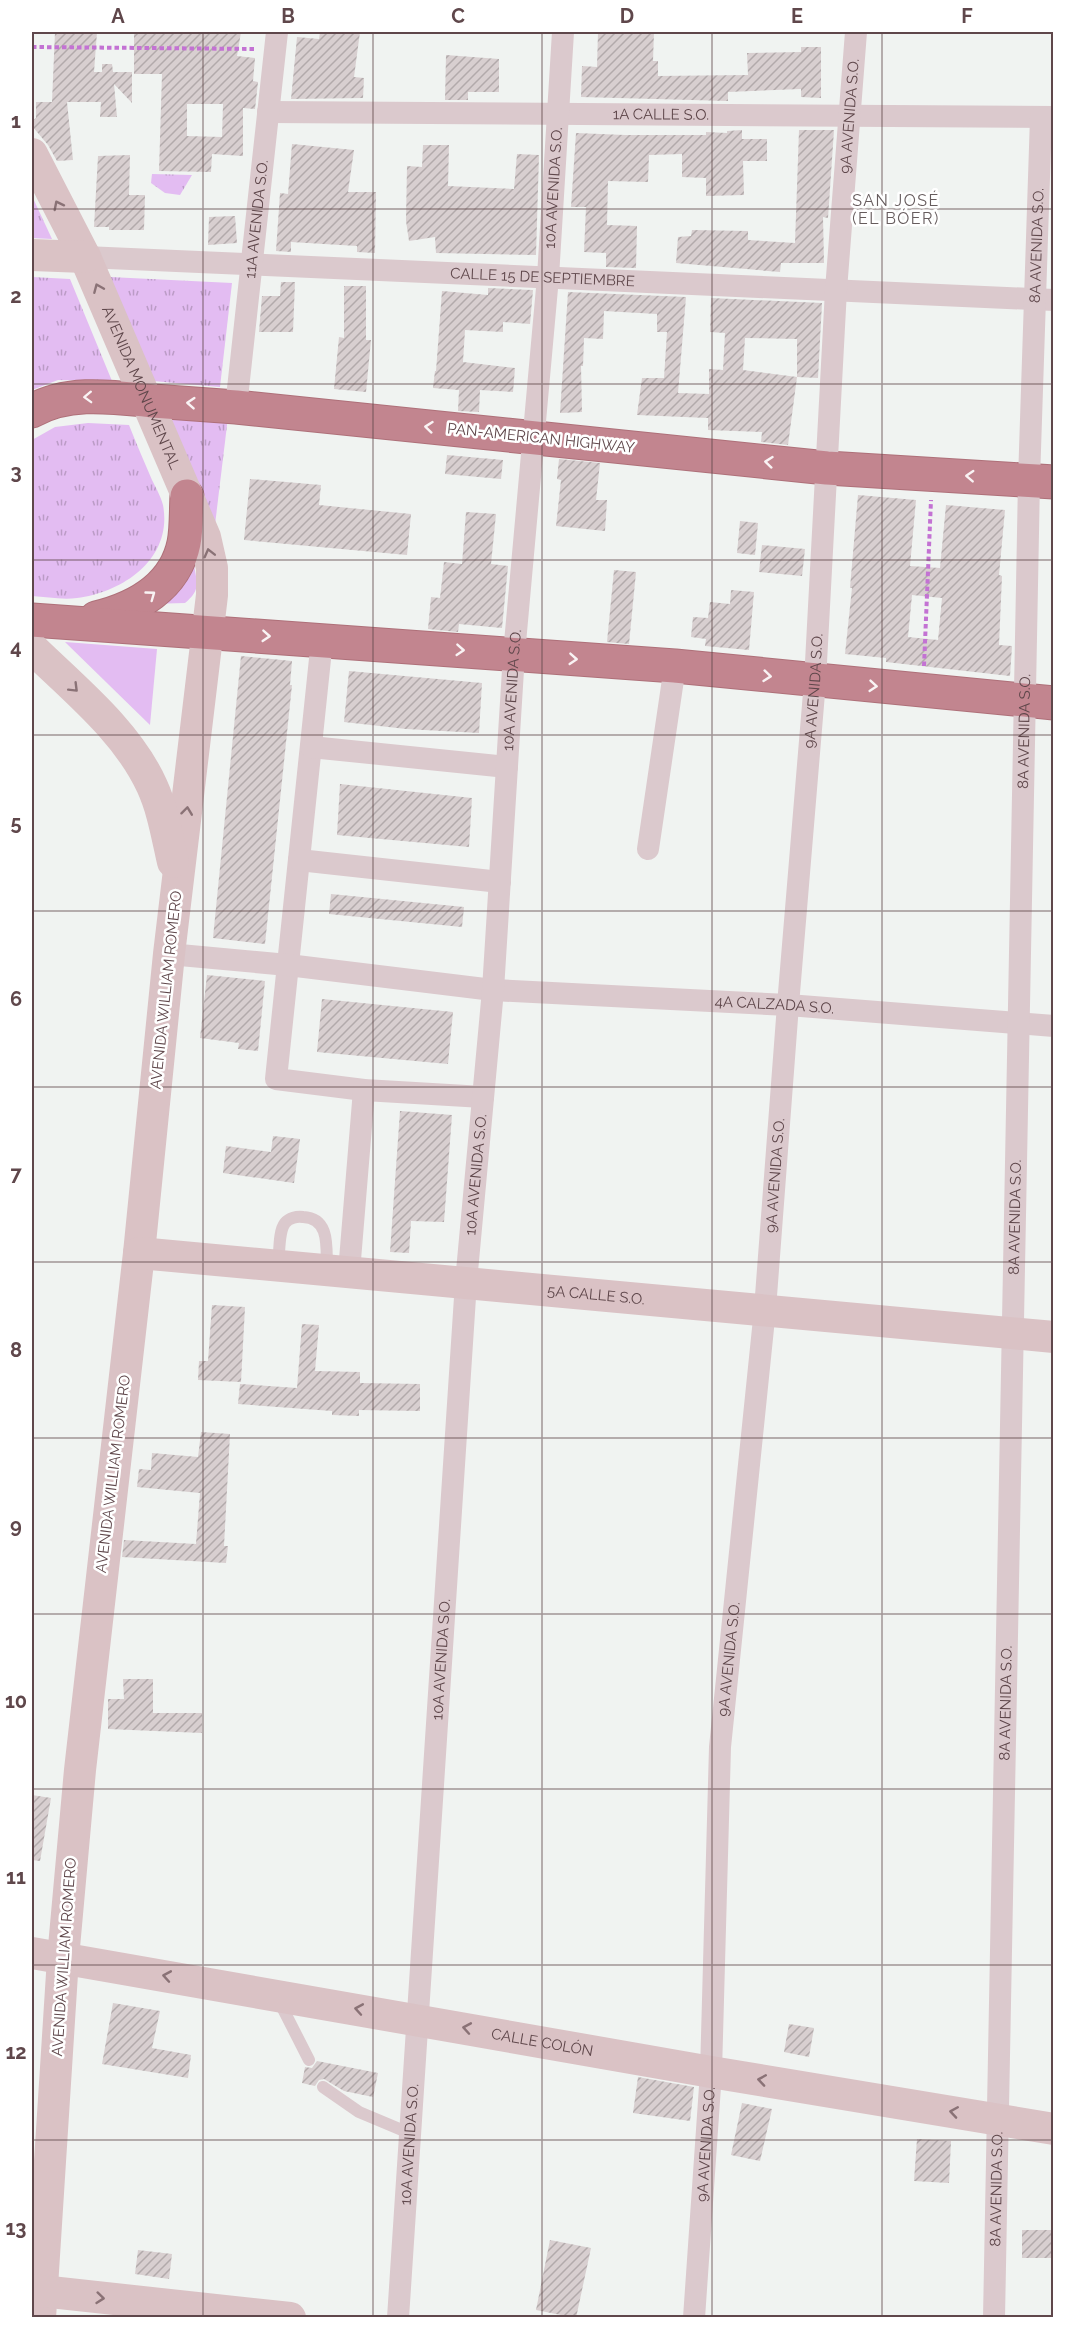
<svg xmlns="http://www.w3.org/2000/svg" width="1085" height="2349" font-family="Raleway,sans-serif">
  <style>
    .grass { fill: #e3bcf2 }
    .park { fill: url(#park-tufts) }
    .building { fill: url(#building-hatch); fill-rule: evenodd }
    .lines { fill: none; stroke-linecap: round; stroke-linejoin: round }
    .highway-casing { stroke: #ae7079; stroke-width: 35 }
    .path { stroke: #c372d3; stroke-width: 4; stroke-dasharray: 4.5 3; stroke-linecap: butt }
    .lane { stroke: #dbc9cd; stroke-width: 12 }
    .street { stroke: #dbc9cd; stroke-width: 22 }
    .secondary { stroke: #dac2c5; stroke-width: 32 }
    .highway { stroke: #c2858f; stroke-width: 33 }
    .oneway { stroke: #8a7276 }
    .oneway2 { stroke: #f9f3f4 }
    .grid { fill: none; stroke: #5f474b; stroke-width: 1.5; stroke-opacity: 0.55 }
    .labels { text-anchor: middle; stroke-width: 5; stroke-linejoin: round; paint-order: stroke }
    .street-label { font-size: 15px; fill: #5f474b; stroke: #fff }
    .neighbourhood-label { font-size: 16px; letter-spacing: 1.5px; fill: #665c5d; stroke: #fff }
    .neatline { fill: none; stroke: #5f474b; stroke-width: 2 }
    .grid-label { font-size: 20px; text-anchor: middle; font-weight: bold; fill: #5f474b }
  </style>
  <defs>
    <pattern id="park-tufts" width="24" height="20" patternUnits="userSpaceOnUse" patternTransform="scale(1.5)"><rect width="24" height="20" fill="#e3bcf2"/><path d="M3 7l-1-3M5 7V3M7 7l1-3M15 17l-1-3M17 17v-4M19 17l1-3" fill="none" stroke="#bb9bc6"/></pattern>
    <pattern id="building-hatch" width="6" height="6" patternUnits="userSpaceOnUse" patternTransform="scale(1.5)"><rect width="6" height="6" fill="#d8cfd0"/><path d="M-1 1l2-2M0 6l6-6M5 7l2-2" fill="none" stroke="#b2aaab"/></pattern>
  </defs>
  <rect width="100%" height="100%" fill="#f0f3f1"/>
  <g class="grass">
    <path d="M194 565C197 583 201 590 185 603L148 604Z"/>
    <path d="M65 642 157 649 150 725Z"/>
  </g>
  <g class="park">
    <path d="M152 174 192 175 180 195 165 193 151 183Z"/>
    <path d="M32 196 52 239 32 238Z"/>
    <path d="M32 277 70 279 112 381 58 380 32 390Z"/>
    <path d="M110 277 232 283 220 387 153 381Z"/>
    <path d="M167 413 228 417 214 533Z"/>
    <path d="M88 423 129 425C136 443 144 461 152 480 156 488 161 497 163 505 173 558 124 592 77 598 63 600 46 597 32 596V440L55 427Z"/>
  </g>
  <g class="building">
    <path d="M55 32H97L94 72H102V64H112L113 72H132V103L114 84 117 117H100L101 102H67L73 160 57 161 48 145 32 126V121L36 118V102H52Z"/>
    <path d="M134 32H241L237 56 255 58 253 81 258 82 255 109 243 108V156L212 154 211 172 159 171 162 74H134ZM187 104H223L222 137 187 136Z"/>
    <path d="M320 32H360L354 77 364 78 363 98 291 99 297 37 319 39Z"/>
    <path d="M598 32H654L653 61H658V76L748 75 747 53 801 52V47H821V98L801 97V89L728 92V101L581 97 582 66 597 67Z"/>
    <path d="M446 55 499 59V92H468V100H445Z"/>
    <path d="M742 130V139H767V161H743L744 195 706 196V178L682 177V154L649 155 648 182 608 181 607 225 637 226 636 268 606 267V253L584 252 586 207H571L576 133 625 135H706V132L727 133V131Z"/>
    <path d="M799 130H834L828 218 823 217 824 263H781L780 272 676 263 678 237 691 236 692 230 748 231V240L795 243Z"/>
    <path d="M292 144 354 150 348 192H376L375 253 357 252V246L291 242V252L276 251 280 193 288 194Z"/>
    <path d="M423 145H449L448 186 514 189 517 154 539 155 536 255 436 253 435 237 409 241 406 221 407 166 422 167Z"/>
    <path d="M130 155 129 195H145L144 230H109V227H94L98 156Z"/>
    <path d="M235 216 237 243 208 245 209 217Z"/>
    <path d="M281 282H295L293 332H259L262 296H280Z"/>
    <path d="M344 286H366V340H371L366 392 334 389 339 337 344 338Z"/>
    <path d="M488 288 533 290 530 324 503 322V332L465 330 463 362 515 368 513 392 480 390 479 412 458 411 459 390 433 388 435 371H436L442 291 488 295Z"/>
    <path d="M568 292 686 297 678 393 709 394V369L723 370 725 333 710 332 711 298 822 303 818 378 797 377 788 445 761 442 762 432 708 430V418L637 415 642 378H664L667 332H657V314L604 311 603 339 584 338 583 366H581L582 412 560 413ZM745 338 797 339V377L743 370Z"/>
    <path d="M447 455 503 460 501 479 445 474Z"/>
    <path d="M559 459 600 463 596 500H607L605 531 556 526 561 480 557 479Z"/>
    <path d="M250 479 321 485 319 505 411 514 407 555 244 540Z"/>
    <path d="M858 495 916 500 910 566 940 568 946 505 1005 510 999 575 1002 576 999 645 1012 646 1010 676 886 662V658L845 654 852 588H850ZM912 595 942 598 938 640 908 637Z"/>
    <path d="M466 512 496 514 491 564 508 566 502 628 459 624 458 632 428 629 431 597 440 598 444 562 462 564Z"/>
    <path d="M740 521 758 523 755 555 737 553Z"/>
    <path d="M762 545 805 549 802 576 759 572Z"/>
    <path d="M614 570 636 572 629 644 607 642Z"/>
    <path d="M731 590 754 592 749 650 705 646 706 639 691 637 693 617 708 618 710 602 730 604Z"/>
    <path d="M241 656 292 661 290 685H292L265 944 213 938Z"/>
    <path d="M349 671 482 683 479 733 406 729 344 722Z"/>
    <path d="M340 784 472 798 469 847 337 835Z"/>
    <path d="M331 894 464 907 462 927 329 914Z"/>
    <path d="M207 975 265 981 258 1051 238 1049 239 1043 200 1038Z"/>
    <path d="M322 999 453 1012 448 1064 317 1052Z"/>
    <path d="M400 1111 452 1115 444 1222 411 1221 409 1253 390 1252Z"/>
    <path d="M273 1136 300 1139 294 1183 223 1173 226 1146 271 1152Z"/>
    <path d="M212 1305 245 1307 241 1382 198 1380 199 1361H208Z"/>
    <path d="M302 1324 319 1325 315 1371 360 1372V1383L420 1384V1411L359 1410V1416L332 1415V1411L238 1404 240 1384 297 1388Z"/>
    <path d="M201 1432 230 1434 224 1546H228L226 1563 122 1557 124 1540 196 1544 200 1493 137 1487 139 1469 151 1470 152 1453 198 1457Z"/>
    <path d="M123 1679H153V1713H202V1733L108 1729V1699H124Z"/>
    <path d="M32 1795 51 1798 40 1861 32 1860Z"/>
    <path d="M113 2003 160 2011 152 2048 191 2055 188 2078 102 2064Z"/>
    <path d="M789 2024 814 2028 809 2057 784 2052Z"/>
    <path d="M317 2061 378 2073 373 2097 344 2091 324 2079 319 2080 315 2086 302 2083 305 2067 312 2068Z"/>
    <path d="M638 2077 694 2087 690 2121 633 2113Z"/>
    <path d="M742 2103 772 2109 760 2161 731 2155Z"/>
    <path d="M917 2139 951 2141 949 2183 914 2181Z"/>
    <rect x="1022" y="2230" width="31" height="28"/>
    <path d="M550 2240 591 2248 576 2318 536 2310Z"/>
    <path d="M138 2250 172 2254 169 2279 135 2274Z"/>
  </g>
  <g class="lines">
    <defs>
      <g id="highway">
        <path d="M32 411C68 390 113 397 153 401 181 403 208 405 236 407L827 468 1054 482"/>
        <path d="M96 618C137 608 175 587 184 543 187 528 186 511 187 496"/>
        <path d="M32 620 675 666 1054 703"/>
      </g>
    </defs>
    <use href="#highway" class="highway-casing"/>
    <g class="path">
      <path d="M32 47 256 49"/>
      <path d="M924 666 931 500"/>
    </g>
    <g class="lane">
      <path d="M278 1265C280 1253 278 1232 285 1223 289 1218 297 1216 303 1217 331 1218 326 1249 327 1269"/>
      <path d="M278 1999 309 2060"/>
      <path d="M323 2087 359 2112 409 2133"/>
    </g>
    <g class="street">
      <path id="s1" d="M268 112 1054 117"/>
      <path id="s2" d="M85 257 1054 300"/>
      <path id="s3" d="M236 407 277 32"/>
      <path d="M322 640 276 1079 364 1090 483 1097"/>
      <path d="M311 747 507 767"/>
      <path d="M648 849 675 666"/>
      <path d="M299 860 500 882"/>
      <path id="s4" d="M169 954 288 965 493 990 788 1005 1054 1026"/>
      <path d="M349 1272 364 1090"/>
      <path id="s5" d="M398 2318 466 1282 493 990 514 654 548 277 563 32"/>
      <path id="s6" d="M694 2318 711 2072 720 1747 765 1309 788 1005 815 681 836 290 856 32"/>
      <path id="s7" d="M994 2318 1029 480 1041 117"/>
    </g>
    <g class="secondary">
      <path id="s8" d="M32 154 85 257 205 537 212 568V595L169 954 139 1253 80 1770 63 1958 40 2318"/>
      <path d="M32 255 85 257"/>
      <path d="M32 648C74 689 127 731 152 786 163 810 167 836 173 862"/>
      <path id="s9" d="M139 1253 1054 1337"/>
      <path id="s10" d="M32 1953 711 2072 1054 2129"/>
      <path d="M32 2290 290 2318"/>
    </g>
    <use href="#highway" class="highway"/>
  </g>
  <defs><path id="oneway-chevron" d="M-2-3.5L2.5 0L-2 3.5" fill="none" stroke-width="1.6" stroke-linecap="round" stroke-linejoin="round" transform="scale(1.5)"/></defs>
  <g class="oneway">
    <use href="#oneway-chevron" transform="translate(58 205) rotate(-117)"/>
    <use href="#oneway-chevron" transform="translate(98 288) rotate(-113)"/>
    <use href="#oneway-chevron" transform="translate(209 553) rotate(-104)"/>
    <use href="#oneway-chevron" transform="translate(74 688) rotate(45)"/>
    <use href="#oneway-chevron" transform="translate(187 811) rotate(-83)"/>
    <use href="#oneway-chevron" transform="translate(167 1976) rotate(-170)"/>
    <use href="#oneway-chevron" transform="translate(359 2009) rotate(-170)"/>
    <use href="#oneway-chevron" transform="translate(467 2028) rotate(-170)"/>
    <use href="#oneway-chevron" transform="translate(762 2080) rotate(-171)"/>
    <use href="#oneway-chevron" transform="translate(954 2112) rotate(-171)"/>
    <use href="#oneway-chevron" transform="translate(100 2298) rotate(6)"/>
  </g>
  <g class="oneway2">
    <use href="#oneway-chevron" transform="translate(88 397) rotate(178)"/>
    <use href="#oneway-chevron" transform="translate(191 403) rotate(-176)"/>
    <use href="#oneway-chevron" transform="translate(429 427) rotate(-174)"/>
    <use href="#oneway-chevron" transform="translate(769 462) rotate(-174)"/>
    <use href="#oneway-chevron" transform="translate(970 476) rotate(-177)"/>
    <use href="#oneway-chevron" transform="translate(151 595) rotate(-36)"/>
    <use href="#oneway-chevron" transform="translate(266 636) rotate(4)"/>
    <use href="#oneway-chevron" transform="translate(460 650) rotate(4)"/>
    <use href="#oneway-chevron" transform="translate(573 659) rotate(4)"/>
    <use href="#oneway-chevron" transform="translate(767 676) rotate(6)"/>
    <use href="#oneway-chevron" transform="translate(873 686) rotate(5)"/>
  </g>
  <path class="grid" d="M203 32V2318M373 32V2318M542 32V2318M712 32V2318M882 32V2318M32 209H1054M32 384H1054M32 560H1054M32 735H1054M32 911H1054M32 1087H1054M32 1262H1054M32 1438H1054M32 1614H1054M32 1789H1054M32 1965H1054M32 2140H1054"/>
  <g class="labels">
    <g class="street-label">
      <text dy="5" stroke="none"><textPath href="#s1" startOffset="393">1A CALLE S.O.</textPath></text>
      <text dy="5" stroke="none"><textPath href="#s6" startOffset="2208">9A AVENIDA S.O.</textPath></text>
      <text dy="5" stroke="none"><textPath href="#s5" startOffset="2136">10A AVENIDA S.O.</textPath></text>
      <text dy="5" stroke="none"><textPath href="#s3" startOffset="189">11A AVENIDA S.O.</textPath></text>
      <text dy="5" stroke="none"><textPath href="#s7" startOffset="2073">8A AVENIDA S.O.</textPath></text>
      <text dy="5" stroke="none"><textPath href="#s2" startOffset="458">CALLE 15 DE SEPTIEMBRE</textPath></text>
      <text dy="5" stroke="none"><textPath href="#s8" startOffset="258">AVENIDA MONUMENTAL</textPath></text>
      <text transform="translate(541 438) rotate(6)" y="5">PAN-AMERICAN HIGHWAY</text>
      <text dy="5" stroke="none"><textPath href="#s5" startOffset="1632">10A AVENIDA S.O.</textPath></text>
      <text dy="5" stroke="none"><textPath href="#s6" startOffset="1632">9A AVENIDA S.O.</textPath></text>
      <text dy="5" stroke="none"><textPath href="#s7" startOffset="1587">8A AVENIDA S.O.</textPath></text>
      <text transform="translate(166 990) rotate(-84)" y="5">AVENIDA WILLIAM ROMERO</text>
      <text dy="5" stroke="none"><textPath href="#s4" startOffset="608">4A CALZADA S.O.</textPath></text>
      <text dy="5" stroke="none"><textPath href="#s5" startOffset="1146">10A AVENIDA S.O.</textPath></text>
      <text dy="5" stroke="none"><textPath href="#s6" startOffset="1146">9A AVENIDA S.O.</textPath></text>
      <text dy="5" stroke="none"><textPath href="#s7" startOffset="1101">8A AVENIDA S.O.</textPath></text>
      <text dy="5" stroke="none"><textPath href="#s9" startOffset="459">5A CALLE S.O.</textPath></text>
      <text transform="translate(113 1474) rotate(-83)" y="5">AVENIDA WILLIAM ROMERO</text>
      <text dy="5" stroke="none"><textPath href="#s6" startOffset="660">9A AVENIDA S.O.</textPath></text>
      <text dy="5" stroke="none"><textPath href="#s5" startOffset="660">10A AVENIDA S.O.</textPath></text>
      <text dy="5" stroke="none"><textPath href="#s7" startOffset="615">8A AVENIDA S.O.</textPath></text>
      <text transform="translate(64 1957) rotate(-86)" y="5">AVENIDA WILLIAM ROMERO</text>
      <text dy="5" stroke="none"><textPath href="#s10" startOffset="518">CALLE COLÓN</textPath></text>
      <text dy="5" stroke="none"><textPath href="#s5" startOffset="174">10A AVENIDA S.O.</textPath></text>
      <text dy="5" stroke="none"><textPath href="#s6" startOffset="174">9A AVENIDA S.O.</textPath></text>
      <text dy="5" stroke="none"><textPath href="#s7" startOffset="129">8A AVENIDA S.O.</textPath></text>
    </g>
    <g class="neighbourhood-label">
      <text x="896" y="206">SAN JOSÉ<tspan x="896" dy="18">(EL BÓER)</tspan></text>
    </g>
  </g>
  <rect width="1085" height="2349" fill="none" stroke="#ffffff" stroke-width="66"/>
  <rect x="33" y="33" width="1019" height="2283" class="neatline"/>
  <g class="grid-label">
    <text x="118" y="23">A</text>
    <text x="288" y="23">B</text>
    <text x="458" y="23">C</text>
    <text x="627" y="23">D</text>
    <text x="797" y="23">E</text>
    <text x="967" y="23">F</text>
    <text x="16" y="128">1</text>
    <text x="16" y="303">2</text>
    <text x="16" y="479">3</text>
    <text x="16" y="654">4</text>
    <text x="16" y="830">5</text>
    <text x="16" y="1006">6</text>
    <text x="16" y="1181">7</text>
    <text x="16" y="1357">8</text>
    <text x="16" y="1533">9</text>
    <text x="16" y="1708">10</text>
    <text x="16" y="1884">11</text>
    <text x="16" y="2059">12</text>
    <text x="16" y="2235">13</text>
  </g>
</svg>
